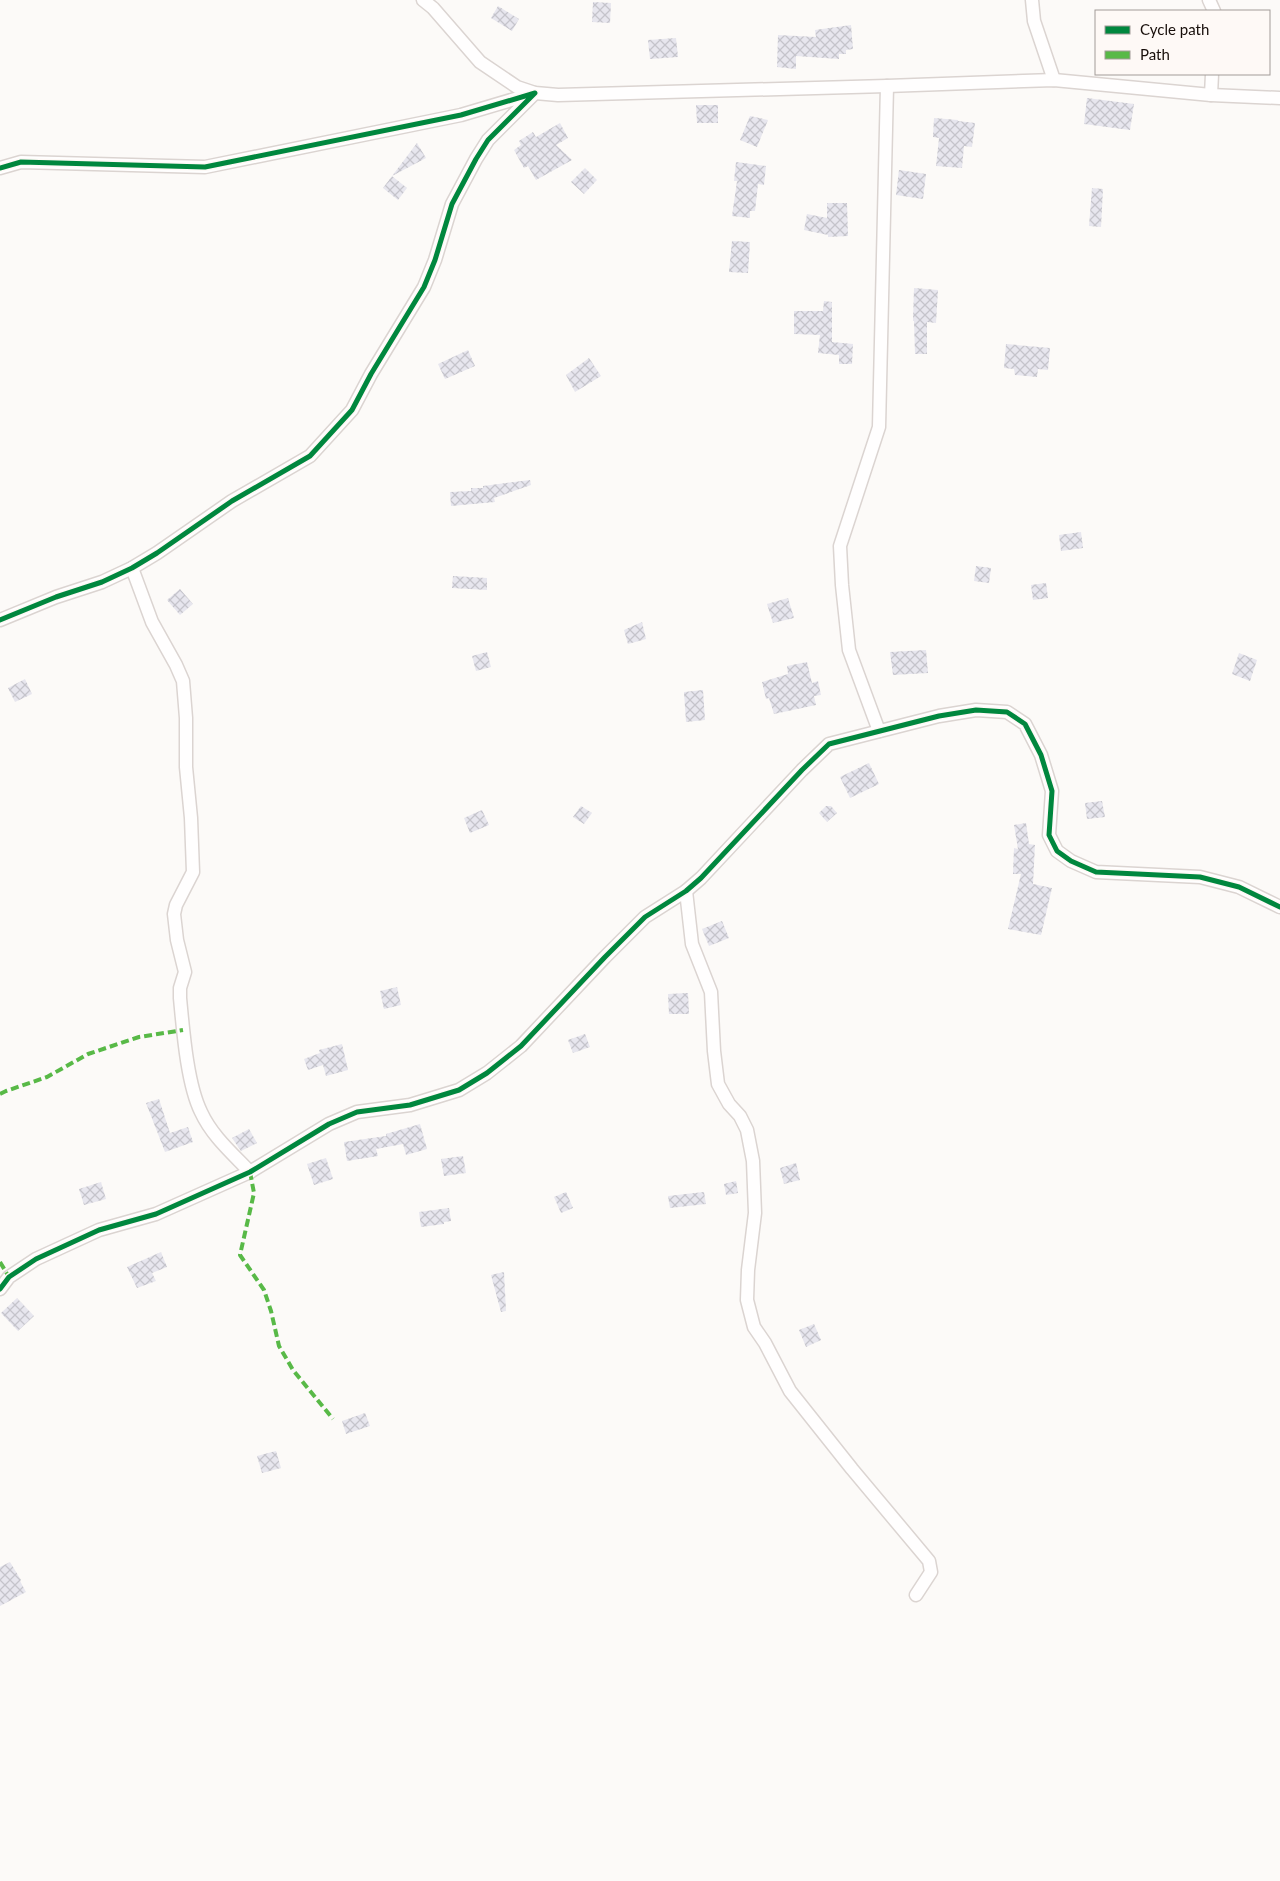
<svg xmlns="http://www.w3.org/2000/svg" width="1280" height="1881" font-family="Lato,sans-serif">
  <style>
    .building { fill: url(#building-cross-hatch) }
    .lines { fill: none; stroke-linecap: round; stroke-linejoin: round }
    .minor-casing { stroke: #dbd4d1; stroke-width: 15 }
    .minor { stroke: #fffefe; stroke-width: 12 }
    .quiet { stroke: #58b947; stroke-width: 4; stroke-dasharray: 8 4; stroke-linecap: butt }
    .cycleway-casing { stroke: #fef9f6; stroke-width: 8 }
    .cycleway { stroke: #00873e; stroke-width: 5 }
  </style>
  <defs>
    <pattern id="building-cross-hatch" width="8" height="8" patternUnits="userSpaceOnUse" patternTransform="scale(1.25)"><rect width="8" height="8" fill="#e7e6ee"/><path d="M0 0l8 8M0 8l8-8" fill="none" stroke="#c5c4cb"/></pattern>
  </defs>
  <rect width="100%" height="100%" fill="#fcfaf8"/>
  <g class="building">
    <path d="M593 2 611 3 610 23 592 22Z"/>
    <path d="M498 6 519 19 512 31 491 18Z"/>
    <path d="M851 25 853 49 846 50V54H839V59L796 56V69L777 67 778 35 816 37 815 30Z"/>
    <path d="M676 38 678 57 650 59 648 40Z"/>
    <path d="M1087 98 1134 104 1130 130 1084 124Z"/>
    <path d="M696 105H718V123H697Z"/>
    <path d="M750 116 768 120 757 147 740 140Z"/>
    <path d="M934 118 958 120V121L975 123 972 147 964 146 962 168 936 166 939 138 933 137Z"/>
    <path d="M560 123 568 138 556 145 572 160 536 180 528 166 524 168 514 150 521 145 519 141 533 132 536 137Z"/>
    <path d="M417 143 426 158 392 176 407 188 398 200 383 188Z"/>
    <path d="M736 162 766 166 764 185 758 184 755 211H750V218L732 216 737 181H734Z"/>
    <path d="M585 168 597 180 584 194 571 182Z"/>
    <path d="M899 170 926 174 923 199 896 195Z"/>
    <path d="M1092 188 1103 189 1101 227 1089 226Z"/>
    <path d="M827 203H847L848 236 828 237V235L804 230 807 214 827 218Z"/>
    <path d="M732 241 750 242 748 273 729 272Z"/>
    <path d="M914 288 938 290 936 323 927 322V354H915L914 321H913Z"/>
    <path d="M824 301 832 302V342L853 344 852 364H839V355L818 353 820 335 794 334V311H823Z"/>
    <path d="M1006 344 1050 348 1048 370 1038 369 1037 377 1015 375 1014 369 1004 368Z"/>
    <path d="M468 350 475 366 445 379 438 364Z"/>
    <path d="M589 358 601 376 575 392 566 375Z"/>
    <path d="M530 480 531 485 494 498 495 502 451 506 450 492 471 491V488H483V486Z"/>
    <path d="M1081 532 1083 548 1061 551 1059 535Z"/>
    <path d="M976 566 991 568 989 583 974 581Z"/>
    <path d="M453 576 487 578V590L452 588Z"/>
    <path d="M1046 583 1048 598 1033 600 1031 585Z"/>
    <path d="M180 589 193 604 180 615 167 600Z"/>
    <path d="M788 598 794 618 773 623 767 604Z"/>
    <path d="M642 622 646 639 628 644 624 630Z"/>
    <path d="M926 650 928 673 893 675 890 652Z"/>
    <path d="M487 652 491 667 476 671 472 656Z"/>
    <path d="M1239 653 1257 660 1250 681 1232 674Z"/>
    <path d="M807 662 812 683 818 681 821 695 814 696 816 705 774 714 769 698 766 699 762 682 788 674 787 666Z"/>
    <path d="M25 679 32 694 15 702 8 688Z"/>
    <path d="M703 690 705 720 686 722 684 692Z"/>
    <path d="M869 763 879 784 850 798 840 777Z"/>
    <path d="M1102 801 1105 817 1087 819 1085 803Z"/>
    <path d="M581 806 592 813 584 824 573 817Z"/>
    <path d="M826 806H831L837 813 827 822 819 813Z"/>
    <path d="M482 810 489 825 470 833 464 818Z"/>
    <path d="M1026 823 1029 844 1035 845 1033 884 1052 888 1041 935 1008 929 1021 874H1013L1014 848 1018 849 1014 825Z"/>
    <path d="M722 921 729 938 709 946 702 929Z"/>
    <path d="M397 987 401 1005 384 1009 380 991Z"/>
    <path d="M688 993 689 1014H669L668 994Z"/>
    <path d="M585 1034 590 1047 573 1053 568 1040Z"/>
    <path d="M342 1044 348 1070 326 1076 323 1065 308 1070 304 1059 320 1053 319 1050Z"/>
    <path d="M159 1099 170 1133 188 1127 193 1142 165 1152 146 1103Z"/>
    <path d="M420 1124 427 1149 406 1155 403 1144 376 1149 378 1156 347 1161 344 1142 386 1136V1134Z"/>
    <path d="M249 1129 257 1143 241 1151 232 1138Z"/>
    <path d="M463 1156 466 1173 444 1176 441 1159Z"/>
    <path d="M326 1158 333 1179 314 1185 307 1164Z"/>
    <path d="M796 1163 800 1180 784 1184 780 1168Z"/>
    <path d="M736 1181 738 1193 726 1195 724 1184Z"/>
    <path d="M101 1182 106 1199 84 1205 79 1189Z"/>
    <path d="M566 1192 573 1208 561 1213 554 1197Z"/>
    <path d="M704 1192 706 1204 670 1208 668 1196Z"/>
    <path d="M449 1208 451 1221 444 1222V1224L421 1227 419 1212Z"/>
    <path d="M161 1252 167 1267 152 1273 156 1281 137 1288 127 1267Z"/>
    <path d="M504 1272 506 1311 501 1312 491 1275Z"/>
    <path d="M17 1298 34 1316 18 1331 1 1313Z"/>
    <path d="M814 1324 821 1340 806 1347 799 1330Z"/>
    <path d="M365 1413 370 1426 346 1434 342 1421Z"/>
    <path d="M276 1451 281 1468 262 1473 257 1456Z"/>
    <path d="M10 1562 21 1580 20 1581 26 1592 0 1606V1567Z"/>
  </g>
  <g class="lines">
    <defs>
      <g id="minor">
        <path d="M423 0 433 8 480 62 517 87 535 93 558 95 887 86 1054 80 1211 95 1280 98"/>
        <path d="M1032 0 1034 21 1054 80"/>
        <path d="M1209 0 1214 11"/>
        <path d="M1211 95 1212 74"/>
        <path d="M0 168 21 162 205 167 461 115 535 93 488 140 476 159 452 204 435 260 424 287 371 374 352 410 310 456 232 501 157 553 132 568 102 582 56 597 0 620"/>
        <path d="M132 568 152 622 176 665 183 681 186 718V767L191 818 193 872 176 905 174 914 177 940 185 972 180 988V998C183 1029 187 1084 201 1112 212 1136 232 1153 250 1172"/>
        <path d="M879 731 849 650 842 585 840 546 879 427 887 86"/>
        <path d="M686 891 692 944 711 992 714 1051 718 1084 729 1104 740 1116 747 1130 753 1161 755 1213 748 1270 747 1300 754 1327 765 1343 790 1391 852 1469 929 1561 931 1572 916 1595"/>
        <path d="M0 1289 9 1277 36 1259 99 1230 156 1214 250 1172 329 1124 357 1112 410 1105 459 1090 487 1073 521 1046 605 957 645 917 686 891 701 878 802 770 829 744 939 716 976 710 1007 712 1025 724 1041 755 1052 791 1049 835 1057 851 1071 861 1096 872 1200 877 1239 887 1280 907"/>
      </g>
    </defs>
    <use href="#minor" class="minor-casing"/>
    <use href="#minor" class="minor"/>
    <g class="quiet">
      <path d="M0 1094 6 1091 47 1077 88 1054 139 1037 183 1030"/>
      <path d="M250 1172 254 1193 240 1255 264 1290 271 1311 279 1346 293 1370 333 1419"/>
      <path d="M0 1262 9 1277"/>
    </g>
    <defs>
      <g id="cycleway">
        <path d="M0 168 21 162 205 167 461 115 535 93 488 140 476 159 452 204 435 260 424 287 371 374 352 410 310 456 232 501 157 553 132 568 102 582 56 597 0 620"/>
        <path d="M0 1289 9 1277 36 1259 99 1230 156 1214 250 1172 329 1124 357 1112 410 1105 459 1090 487 1073 521 1046 605 957 645 917 686 891 701 878 802 770 829 744 939 716 976 710 1007 712 1025 724 1041 755 1052 791 1049 835 1057 851 1071 861 1096 872 1200 877 1239 887 1280 907"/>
      </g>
    </defs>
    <use href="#cycleway" class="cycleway-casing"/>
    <use href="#cycleway" class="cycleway"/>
  </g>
  <rect x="1095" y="10" width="175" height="65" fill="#fef9f6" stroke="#a29b98"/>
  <rect x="1105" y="26" width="25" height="8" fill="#00873e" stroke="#a29b98"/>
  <text x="1140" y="35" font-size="15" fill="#170e0a">Cycle path</text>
  <rect x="1105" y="51" width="25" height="8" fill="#58b947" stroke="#a29b98"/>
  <text x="1140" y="60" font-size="15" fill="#170e0a">Path</text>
</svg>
